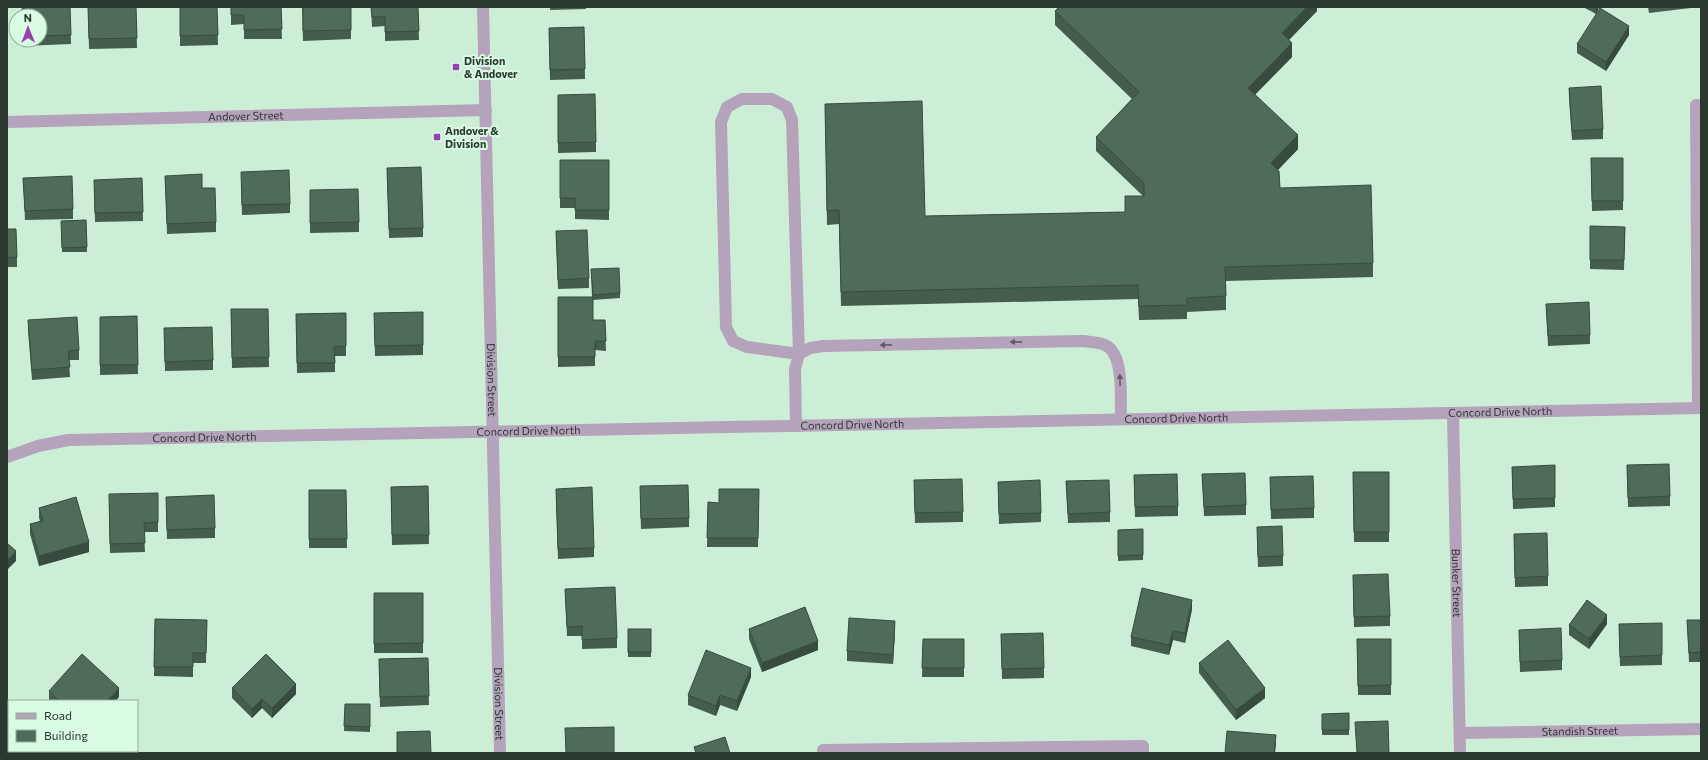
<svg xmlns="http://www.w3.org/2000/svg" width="1708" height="760" font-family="Commissioner,sans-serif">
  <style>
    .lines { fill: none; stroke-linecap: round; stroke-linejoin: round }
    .minor { stroke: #b5a2bb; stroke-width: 12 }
    .wall { fill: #445d4c }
    .shaded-wall { fill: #374c3e }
    .building { fill: #4f6c58; stroke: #374c3e }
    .oneway { fill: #5b5d60 }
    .poi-dot { fill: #9641af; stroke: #dafbe3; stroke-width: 1.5 }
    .labels { text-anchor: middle; stroke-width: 4; stroke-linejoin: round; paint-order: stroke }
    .poi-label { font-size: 11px; font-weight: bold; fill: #2b382f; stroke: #dafbe3; text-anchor: start }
    .street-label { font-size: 11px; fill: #2b382f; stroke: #dafbe3 }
  </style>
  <rect width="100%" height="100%" fill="#cdeed6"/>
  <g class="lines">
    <g class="minor">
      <path id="s1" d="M483 7 500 753"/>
      <path id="s2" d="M7 122 486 110"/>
      <path d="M1698 408 1696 105H1701"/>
      <path id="s3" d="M1453 413 1460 753"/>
      <path d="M796 426 795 369 799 354 792 120 787 107 772 99H742L727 107 721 122 726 327 733 341 747 347 799 354 810 348 823 346 1083 341C1089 342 1099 342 1105 345 1125 354 1120 400 1121 419"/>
      <path id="s4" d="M7 457 38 446 68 440 1701 408"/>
      <path id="s5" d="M1460 733 1701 729"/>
      <path d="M823 753V750L1143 746V753"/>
    </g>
  </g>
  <g class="wall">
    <path d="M70 7 71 44 23 46V40H40V16Z"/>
    <path d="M88 7H136L137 48 89 49Z"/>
    <path d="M180 7H217L218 45 180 46Z"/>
    <path d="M231 7H281L282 39H244V24L231 25Z"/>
    <path d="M302 7H351V39L303 41Z"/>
    <path d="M371 7H418L419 40 385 41V26L372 27Z"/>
    <path d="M550 7H586V9L550 10Z"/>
    <path d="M1317 7V11L1289 40 1292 57 1255 94 1298 149 1278 170 1280 188 1373 263V277L1226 281V310L1187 312V319L1139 320 1138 299 841 306 839 224 827 225 825 104 925 216 1125 212 1143 196 1096 151V137L1132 99 1055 25V11Z"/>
    <path d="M1583 7H1599L1596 14Z"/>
    <path d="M1648 7H1691V8L1649 13Z"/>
    <path d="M584 27 585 79 550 80 549 28Z"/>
    <path d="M1629 35 1606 71 1577 53V44Z"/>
    <path d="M1569 88 1603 129V139L1572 140 1569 98Z"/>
    <path d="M558 95 596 142V152L558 153Z"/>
    <path d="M1591 158H1623V210L1592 211Z"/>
    <path d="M560 160H609V220L575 219V208H560Z"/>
    <path d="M387 168 423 228V237L389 238Z"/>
    <path d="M165 176 202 188 216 222V232L167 234Z"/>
    <path d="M23 178 73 209V219L25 220Z"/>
    <path d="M142 178 143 221 95 222 94 189Z"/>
    <path d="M241 181 290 204V213L242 215Z"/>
    <path d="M310 200 359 222V232L310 233Z"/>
    <path d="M86 220 87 252H62L61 221Z"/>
    <path d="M1590 226 1625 227 1624 270 1590 269Z"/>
    <path d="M7 229 17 257V267H7Z"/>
    <path d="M556 231 589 278V288L558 289Z"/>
    <path d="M591 269 620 293V298L593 300V320H605L606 351 595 350V366L558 367V297H592Z"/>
    <path d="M1546 304 1590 335V344L1548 346Z"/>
    <path d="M231 309H268L269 367 232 368Z"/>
    <path d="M423 312V355L375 356 374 323Z"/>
    <path d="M346 313V356H335V372L297 373 296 314Z"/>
    <path d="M137 316 138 374 100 375V317Z"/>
    <path d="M28 320 79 350V360H69L70 377 32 380 28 330Z"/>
    <path d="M164 338 213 360V370L165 371Z"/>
    <path d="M1627 465 1670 496V506L1628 507Z"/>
    <path d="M1512 467 1555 498V507L1513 509Z"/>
    <path d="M1353 472H1389V542H1354Z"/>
    <path d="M1202 474 1246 505V515L1204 516Z"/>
    <path d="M1134 475 1178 506V516L1135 517Z"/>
    <path d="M1270 477 1314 508V518L1271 519Z"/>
    <path d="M1066 481 1110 512V522L1068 523Z"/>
    <path d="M998 482 1041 513V522L999 524Z"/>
    <path d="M428 486 429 544 392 545 391 487Z"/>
    <path d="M556 489 594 548V557L558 559Z"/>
    <path d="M759 489 758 547H707L708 502 719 503Z"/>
    <path d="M309 490H346L347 548H309Z"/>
    <path d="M914 490 963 512V522L915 523Z"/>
    <path d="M640 495 689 518V527L641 529Z"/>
    <path d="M109 504 158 522V532H144L145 552 110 553Z"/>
    <path d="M166 506 215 528V538L167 539Z"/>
    <path d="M39 508 89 552 39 566 30 534V524L40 521 39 518Z"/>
    <path d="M1143 529V560L1118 561V530Z"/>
    <path d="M1514 534 1548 576V586L1515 587Z"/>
    <path d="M1257 537 1283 556V566L1258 567Z"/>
    <path d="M1353 575 1390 616V626L1354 627Z"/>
    <path d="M565 589 617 638V648L582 649V636H567Z"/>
    <rect x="374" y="593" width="49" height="60"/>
    <path d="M1192 609 1185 643 1173 640 1169 655 1131 646V637Z"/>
    <path d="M155 619 207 620 206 663H193V677L154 676Z"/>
    <path d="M1687 620H1701V662H1689Z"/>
    <path d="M1607 624 1589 649 1569 635V625Z"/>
    <path d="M1619 624 1662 655V665L1620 666Z"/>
    <rect x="628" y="629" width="23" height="28"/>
    <path d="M749 629 818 650 762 672 749 639Z"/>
    <path d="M895 630 893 664 847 661V651Z"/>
    <path d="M1519 630 1562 660V670L1520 672Z"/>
    <path d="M1001 634 1044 668V678L1002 679Z"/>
    <path d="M923 639H964V677H922Z"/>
    <path d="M1357 639 1391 685V695H1358Z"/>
    <path d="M428 658 429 705 380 707 379 659Z"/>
    <path d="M1199 663 1265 698 1236 720 1199 673Z"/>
    <path d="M751 677 737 711 720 705 716 716 688 705V695Z"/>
    <path d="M232 688 296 694 272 718 262 708 252 718 232 698Z"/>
    <path d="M49 691 119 697 115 701H49Z"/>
    <path d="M345 704H370V732L344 731Z"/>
    <path d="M1349 713V735H1322V714Z"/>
  </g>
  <g class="shaded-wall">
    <path d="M1307 7H1317V11L1282 47V33Z"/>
    <path d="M1596 7H1599L1596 14Z"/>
    <path d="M1629 26V35L1606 71V62Z"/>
    <path d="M1292 43V57L1248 102V88Z"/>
    <path d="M1298 135V149L1271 177V163Z"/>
    <path d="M89 542V552L39 566V556Z"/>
    <path d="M16 551V561L7 570V561Z"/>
    <path d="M1192 600V609L1185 643V633Z"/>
    <path d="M1607 615V624L1589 649V639Z"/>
    <path d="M895 621V630L893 664V655Z"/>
    <path d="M1173 631V640L1169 655V645Z"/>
    <path d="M818 641V650L762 672V663Z"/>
    <path d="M751 668V677L737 711V701Z"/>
    <path d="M296 684V694L272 718V708Z"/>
    <path d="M119 688V697L115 701H107Z"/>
    <path d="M1265 688V698L1236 720V710Z"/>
    <path d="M720 695V705L716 716V706Z"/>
    <path d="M262 699V708L252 718V709Z"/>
    <path d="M1276 735V745L1275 753H1274Z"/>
  </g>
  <g class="building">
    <path d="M22 7H70L71 35 40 36V16H23Z"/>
    <path d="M88 7H136L137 38 89 39Z"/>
    <path d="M180 7H217L218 35 180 36Z"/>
    <path d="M231 7H281L282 29 244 30V15H231Z"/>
    <path d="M303 7H351V30L303 31Z"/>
    <path d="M371 7H418L419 31 385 32V17H372Z"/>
    <path d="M1059 7H1307L1282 33 1292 43 1248 88 1298 135 1271 163 1279 171 1280 188 1371 185 1373 263 1225 267 1226 296 1187 298V305L1139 306 1138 285 841 292 839 210 827 211 825 104 922 101 925 216 1125 212V196H1144V183L1096 137 1139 92 1055 11Z"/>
    <path d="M1600 8 1629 26 1606 62 1577 44Z"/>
    <path d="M584 27 585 69 550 70 549 28Z"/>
    <path d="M1601 86 1603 129 1572 131 1569 88Z"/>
    <path d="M595 94 596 142 558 143V95Z"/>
    <path d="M1591 158H1623V201H1592Z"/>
    <path d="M560 160H609V210H575V198H560Z"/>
    <path d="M421 167 423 228 389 229 387 168Z"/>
    <path d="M289 170 290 204 242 205 241 172Z"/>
    <path d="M202 174V188H215L216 222 167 224 165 176Z"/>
    <path d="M72 176 73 209 25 211 23 178Z"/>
    <path d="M142 178 143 212 95 213 94 180Z"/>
    <path d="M358 189 359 222 310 223V190Z"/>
    <path d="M86 220 87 247 62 248 61 221Z"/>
    <path d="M1590 226 1625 227 1624 260H1590Z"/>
    <path d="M7 229H16L17 257 7 258Z"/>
    <path d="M587 230 589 278 558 280 556 231Z"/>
    <path d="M619 268 620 293 593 295 591 269Z"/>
    <path d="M558 297H593V320H605L606 341H595V357H558Z"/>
    <path d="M1589 302 1590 335 1548 336 1546 304Z"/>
    <path d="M231 309H268L269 357 232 358Z"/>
    <path d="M423 312V345L375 346 374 313Z"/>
    <path d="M346 313V346L334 347 335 363H297L296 314Z"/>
    <path d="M137 316 138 365H100V317Z"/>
    <path d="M77 317 79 350 68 351 70 367 32 370 28 320Z"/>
    <path d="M212 327 213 360 165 362 164 328Z"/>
    <path d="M1669 464 1670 496 1628 498 1627 465Z"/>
    <path d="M1555 465V498L1513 499 1512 467Z"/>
    <path d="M1353 472H1389V532H1354Z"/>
    <path d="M1245 473 1246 505 1204 507 1202 474Z"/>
    <path d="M1177 474 1178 506 1135 507 1134 475Z"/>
    <path d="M1313 476 1314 508 1271 510 1270 477Z"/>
    <path d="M962 479 963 512 915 513 914 480Z"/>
    <path d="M1040 480 1041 513 999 514 998 482Z"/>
    <path d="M1109 480 1110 512 1068 514 1066 481Z"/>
    <path d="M688 485 689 518 641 519 640 486Z"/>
    <path d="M428 486 429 535H392L391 487Z"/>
    <path d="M592 487 594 548 558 549 556 489Z"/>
    <path d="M719 489H759L758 538H707L708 502 719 503Z"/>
    <path d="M309 490H346L347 539H309Z"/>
    <path d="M158 493V522L144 523 145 543 110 544 109 494Z"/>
    <path d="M214 495 215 528 167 530 166 497Z"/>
    <path d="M76 497 89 542 39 556 30 524 43 521 39 508Z"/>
    <path d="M1282 526 1283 556 1258 557 1257 527Z"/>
    <path d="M1143 529V555L1118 556V530Z"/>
    <path d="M1547 533 1548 576 1515 578 1514 534Z"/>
    <path d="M7 543 16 551 7 561Z"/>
    <path d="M1388 574 1390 616 1354 617 1353 575Z"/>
    <path d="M615 587 617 638 582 640V626L567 627 565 589Z"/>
    <path d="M1142 588 1192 600 1185 633 1173 631 1169 645 1131 637Z"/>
    <path d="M374 593H423V643L374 644Z"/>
    <path d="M1587 600 1607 615 1589 639 1569 625Z"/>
    <path d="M805 607 818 641 762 663 749 629Z"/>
    <path d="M849 618 895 621 893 655 847 651Z"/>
    <path d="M155 619 207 620 206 653H193V667H154Z"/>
    <path d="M1687 620H1701V652L1689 653Z"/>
    <path d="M1662 623V655L1620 657 1619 624Z"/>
    <path d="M1561 628 1562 660 1520 662 1519 630Z"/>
    <rect x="628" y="629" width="23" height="23"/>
    <path d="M1043 633 1044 668 1002 669 1001 634Z"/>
    <path d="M923 639H964V668H922Z"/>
    <path d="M1357 639H1391V685L1358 686Z"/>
    <path d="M1228 640 1265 688 1236 710 1199 663Z"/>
    <path d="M706 650 751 668 737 701 720 695 716 706 688 695Z"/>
    <path d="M82 654 119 688 107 701H59L49 691Z"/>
    <path d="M266 654 296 684 272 708 262 699 252 709 232 688Z"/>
    <path d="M428 658 429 696 380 697 379 659Z"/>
    <path d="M345 704H370V727L344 726Z"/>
    <path d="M1349 713V730H1322V714Z"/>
    <path d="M1388 721 1389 753H1357L1355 722Z"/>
    <path d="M614 727V753H566L565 728Z"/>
    <path d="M430 731 431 753H397V732Z"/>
    <path d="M1227 731 1276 735 1274 753H1225Z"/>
    <path d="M725 737 730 753H696L694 747Z"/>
  </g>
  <defs><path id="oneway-solid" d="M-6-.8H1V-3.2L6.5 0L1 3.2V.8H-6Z"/></defs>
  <g class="oneway">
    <use href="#oneway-solid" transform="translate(1016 342) rotate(179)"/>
    <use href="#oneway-solid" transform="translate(886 345) rotate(179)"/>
    <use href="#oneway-solid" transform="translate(1120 380) rotate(-91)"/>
  </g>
  <g class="poi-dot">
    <rect x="452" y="63" width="8" height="8" rx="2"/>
    <rect x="433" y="133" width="8" height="8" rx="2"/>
  </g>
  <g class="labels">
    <g class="poi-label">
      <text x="464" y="65">Division<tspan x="464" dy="13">&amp; Andover</tspan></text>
      <text x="445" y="135">Andover &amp;<tspan x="445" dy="13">Division</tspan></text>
    </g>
    <g class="street-label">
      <text dy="4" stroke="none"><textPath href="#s2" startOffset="239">Andover Street</textPath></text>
      <text dy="4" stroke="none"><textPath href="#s1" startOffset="373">Division Street</textPath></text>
      <text dy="4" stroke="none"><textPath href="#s4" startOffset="1496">Concord Drive North</textPath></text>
      <text dy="4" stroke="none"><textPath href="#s4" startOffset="1172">Concord Drive North</textPath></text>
      <text dy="4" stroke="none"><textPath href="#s4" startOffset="848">Concord Drive North</textPath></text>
      <text dy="4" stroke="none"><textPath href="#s4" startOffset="524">Concord Drive North</textPath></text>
      <text dy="4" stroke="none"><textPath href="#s4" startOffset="200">Concord Drive North</textPath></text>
      <text dy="4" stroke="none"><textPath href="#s3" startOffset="170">Bunker Street</textPath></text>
      <text dy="4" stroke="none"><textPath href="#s1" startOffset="697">Division Street</textPath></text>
      <text dy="4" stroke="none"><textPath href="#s5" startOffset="120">Standish Street</textPath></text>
    </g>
  </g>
  <rect width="1708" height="760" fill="none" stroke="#2b382f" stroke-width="16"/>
  <rect x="8" y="700" width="130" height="52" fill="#dafbe3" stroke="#94ad9b"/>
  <rect x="16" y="713" width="20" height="6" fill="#b5a2bb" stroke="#94ad9b"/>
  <text x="44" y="720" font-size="12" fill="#2b382f">Road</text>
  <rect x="16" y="730" width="20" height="12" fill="#4f6c58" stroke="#94ad9b"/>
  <text x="44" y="740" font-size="12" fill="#2b382f">Building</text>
  <g transform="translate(28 28) rotate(359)"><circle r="19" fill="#dafbe3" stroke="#94ad9b"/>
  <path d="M0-3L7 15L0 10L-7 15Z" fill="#9641af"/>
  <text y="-6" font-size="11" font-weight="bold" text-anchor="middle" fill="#2b382f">N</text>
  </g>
</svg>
